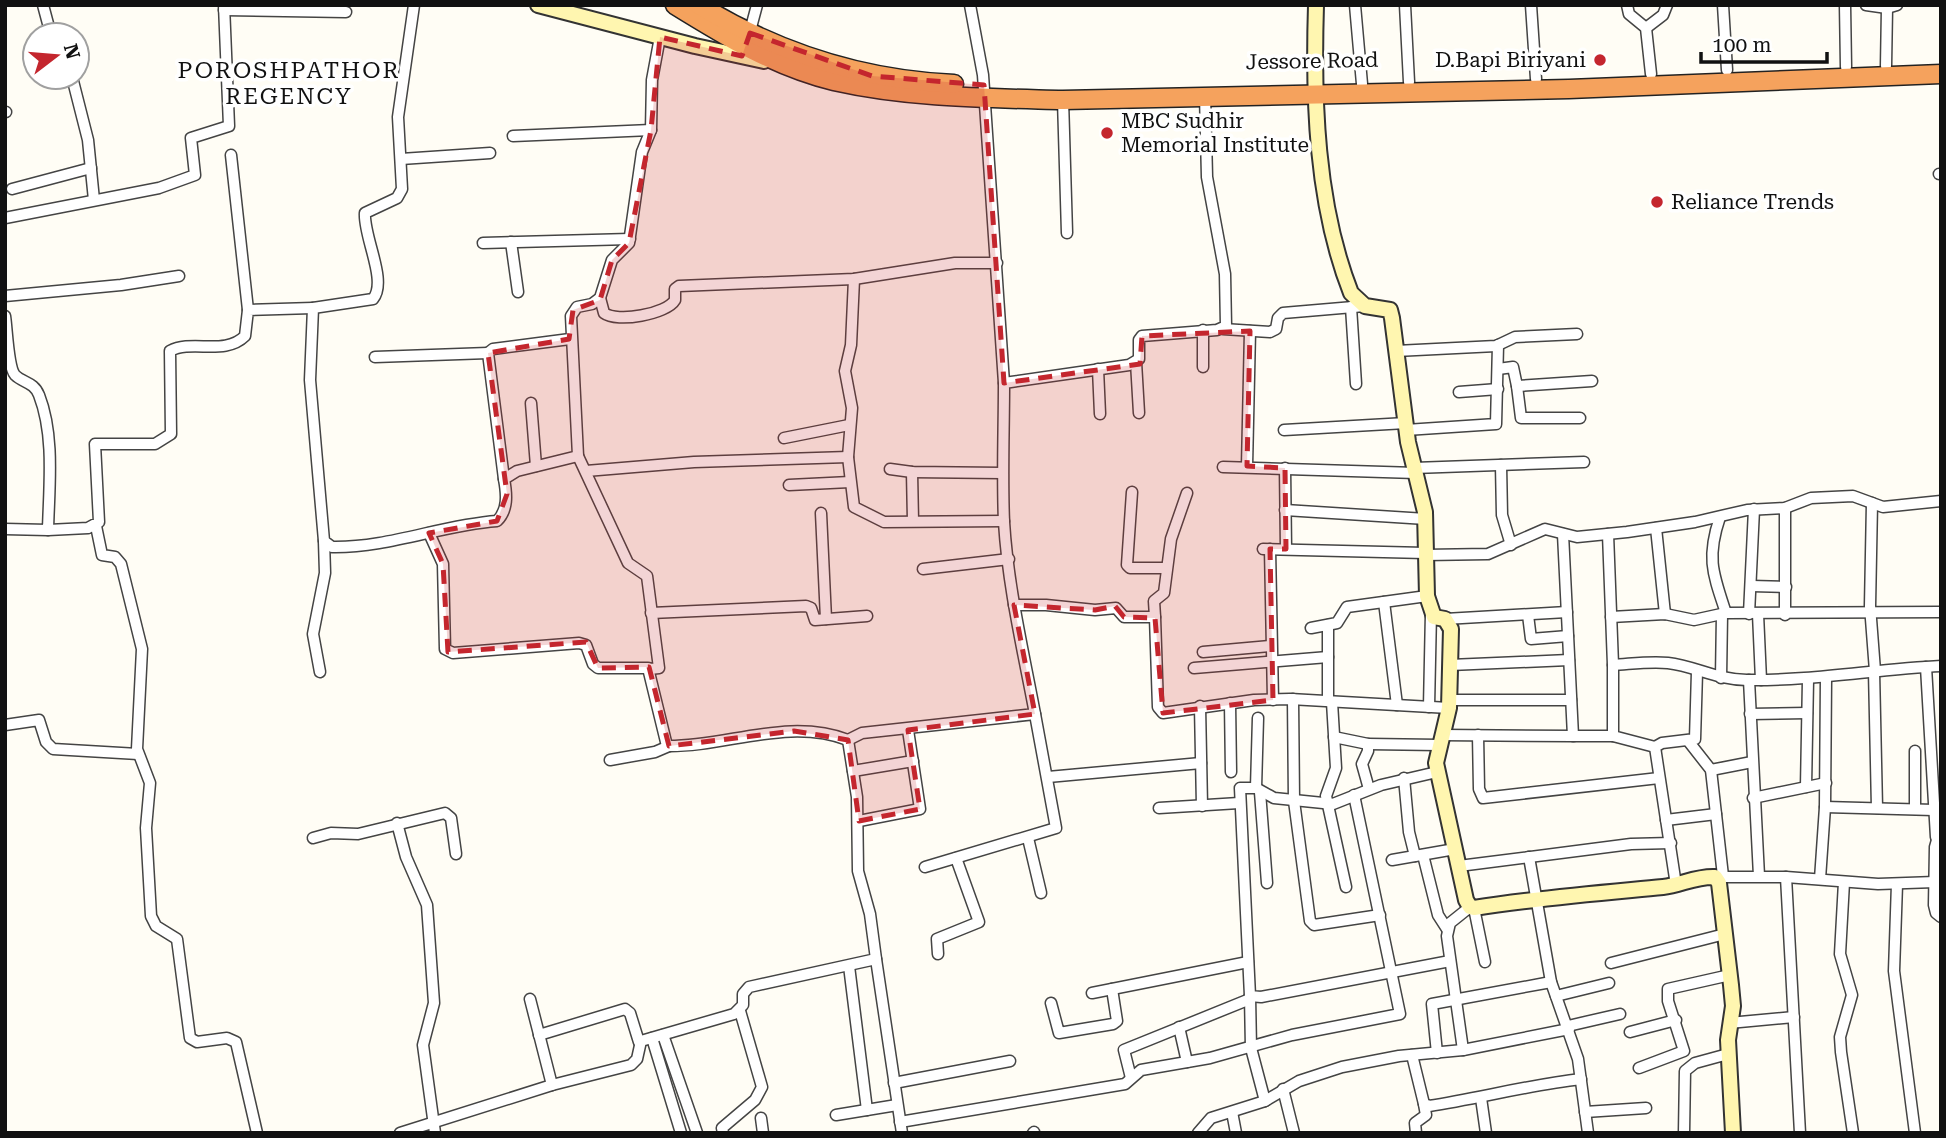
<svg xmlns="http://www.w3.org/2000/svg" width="1946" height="1138" font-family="'Roboto Serif',serif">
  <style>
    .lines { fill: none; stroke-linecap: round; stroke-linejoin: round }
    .street-casing { stroke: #444; stroke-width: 13 }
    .secondary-casing { stroke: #333; stroke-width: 18 }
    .highway-casing { stroke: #222; stroke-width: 21 }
    .street { stroke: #fff; stroke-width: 10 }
    .secondary { stroke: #fff6b0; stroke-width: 14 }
    .highway { stroke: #f5a25d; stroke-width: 18 }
    .marked { fill: #c4262e; fill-opacity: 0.2; stroke: #c4262e; stroke-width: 5; stroke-dasharray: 14 9; stroke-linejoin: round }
    .poi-dot { fill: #c4262e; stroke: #fff; stroke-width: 2.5 }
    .labels { text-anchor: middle; stroke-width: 7; stroke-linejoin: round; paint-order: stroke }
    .poi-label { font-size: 21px; fill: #111; stroke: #fff; text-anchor: start }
    .street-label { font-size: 21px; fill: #111; stroke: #fff }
    .neighbourhood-label { font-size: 23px; letter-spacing: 2px; fill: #111; stroke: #fff }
  </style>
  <rect width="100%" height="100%" fill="#fffdf5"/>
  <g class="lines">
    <defs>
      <g id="street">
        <path d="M43 5 51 35"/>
        <path d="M414 5 398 117 402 189 397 198 365 213C363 236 388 281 373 299L313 308 310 380 324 541 332 547C389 548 441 525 497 521 508 510 507 495 504 479L517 471 578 456 571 316 577 307 592 304 600 298 612 260 629 243 642 152 651 130 652 80 660 37"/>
        <path d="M970 5 983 75 1004 383"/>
        <path d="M1355 5 1362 84"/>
        <path d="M1405 5 1409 82"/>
        <path d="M1531 5 1536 79"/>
        <path d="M1627 5 1629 14 1646 28 1651 74"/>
        <path d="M1723 5 1727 70"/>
        <path d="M1845 5 1846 67"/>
        <path d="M1866 5 1887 8"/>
        <path d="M224 10 346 12"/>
        <path d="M1646 28 1663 15 1667 5"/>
        <path d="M749 35 757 5"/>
        <path d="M1886 66 1887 8 1897 5"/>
        <path d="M72 77 88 140 94 200"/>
        <path d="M1063 100 1067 233"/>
        <path d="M5 112H6"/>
        <path d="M513 136 651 130"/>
        <path d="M231 155 248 310"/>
        <path d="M401 159 490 153"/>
        <path d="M1939 174H1941"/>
        <path d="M12 189 91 168"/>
        <path d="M5 218 159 188 195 175 191 138 229 126 224 5"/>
        <path d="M511 242 518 292"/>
        <path d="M483 243 630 239"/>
        <path d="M854 279 851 345 845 371 852 408 848 457 854 507 884 522 1004 521"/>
        <path d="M5 296 121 285 179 276"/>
        <path d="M600 298 604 313C617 323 667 314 675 300V289L679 286 854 279 955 263H997"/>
        <path d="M1351 307 1356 384"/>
        <path d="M5 316C7 328 8 367 15 375 23 383 34 382 39 395 55 436 49 487 48 530L5 529"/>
        <path d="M1223 329 1270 332 1276 329 1278 318 1283 313 1365 306"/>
        <path d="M1396 351 1496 346 1515 337 1577 334"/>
        <path d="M375 357 488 353"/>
        <path d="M1136 362 1139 413"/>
        <path d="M1203 367V330"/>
        <path d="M1098 369 1100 414"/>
        <path d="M1498 369 1513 367 1517 386 1592 381"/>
        <path d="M1517 386 1521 418H1580"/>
        <path d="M1459 392 1498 389"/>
        <path d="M531 403 536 466"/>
        <path d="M1284 430 1406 423"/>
        <path d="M1406 430 1496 424 1498 345"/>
        <path d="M784 438 849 425"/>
        <path d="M578 456 628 563 647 576 659 668 649 669"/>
        <path d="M1501 465 1502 515 1511 545"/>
        <path d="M1247 466 1250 331"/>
        <path d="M1223 467 1416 473"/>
        <path d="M1285 468 1286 549"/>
        <path d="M1414 468 1584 462"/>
        <path d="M890 469 912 472 1002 473"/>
        <path d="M586 471 694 462 848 457"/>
        <path d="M912 472 913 521"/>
        <path d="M504 479 488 353 493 349 570 339"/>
        <path d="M789 485 850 482"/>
        <path d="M1132 492 1127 565 1130 568H1166"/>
        <path d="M1872 503 1870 606 1875 671"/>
        <path d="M1785 508V615"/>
        <path d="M1285 510 1426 519"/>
        <path d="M821 513 826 619"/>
        <path d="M1720 517C1706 558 1713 574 1726 613"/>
        <path d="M96 526 102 555 115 557 121 564 142 649 137 749 150 783 146 828 151 916 156 926 177 939 190 1038 197 1042 227 1038 236 1042 257 1133"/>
        <path d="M1656 528 1665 614"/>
        <path d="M48 530 88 528 99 522 95 444H155L171 434 170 351C192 339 225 356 245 336L248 310 313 308"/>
        <path d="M429 533 443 564 445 649 453 653 579 643 586 645 593 664 598 668H648L667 746C727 747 788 717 848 740L862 733 1035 714C1023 650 1008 587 1004 522 1002 476 1004 429 1004 383L1129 365 1139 359V340L1142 336 1217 330 1226 326 1225 274 1207 177 1205 95"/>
        <path d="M1608 534 1613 665V736L1655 747"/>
        <path d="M1263 549 1425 553"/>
        <path d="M1270 549 1273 700"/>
        <path d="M1425 555 1488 554 1545 529 1577 537 1627 532 1695 522 1747 510 1785 508 1811 498 1853 496 1883 507 1941 501"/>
        <path d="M923 569 1009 559"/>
        <path d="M1752 586 1786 587"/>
        <path d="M1384 602 1397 705"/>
        <path d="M1014 605H1046L1095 610 1116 608 1124 617H1155L1154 601 1164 593 1171 539 1187 493"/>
        <path d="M651 613 806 606 811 608 815 620 867 616"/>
        <path d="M1749 614 1754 509"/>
        <path d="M1758 614 1761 680"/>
        <path d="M1528 615 1531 639 1568 636"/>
        <path d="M1155 617 1158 707 1163 713 1254 700 1290 699 1449 708"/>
        <path d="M1611 617 1665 614 1694 620 1726 613 1941 612"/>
        <path d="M1445 619 1567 612"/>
        <path d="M1328 625V701"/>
        <path d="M1311 628 1337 623 1347 607 1427 596"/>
        <path d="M1203 652 1270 646"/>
        <path d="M1450 665 1569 660"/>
        <path d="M1613 665C1631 664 1650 661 1668 663 1695 666 1717 680 1747 680 1812 681 1876 669 1941 666"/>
        <path d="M1926 667 1936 837"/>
        <path d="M1194 668 1328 657"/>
        <path d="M1874 671 1877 808"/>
        <path d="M320 672 313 634 325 573 324 541"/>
        <path d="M1721 678 1722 614"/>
        <path d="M1749 680 1759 876"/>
        <path d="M1293 699 1294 801 1310 921 1314 925 1380 915"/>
        <path d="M1449 700H1571"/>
        <path d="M1332 702 1336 768 1326 796 1346 887"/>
        <path d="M1230 703 1231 772"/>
        <path d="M1200 706 1202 806"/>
        <path d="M1429 707 1431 612"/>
        <path d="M1750 714 1807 713"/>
        <path d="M5 725 39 720 46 742 53 749 138 754"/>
        <path d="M1442 735 1573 736 1563 534"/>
        <path d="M1478 735 1479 789 1483 798 1659 778"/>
        <path d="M1573 736H1613"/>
        <path d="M1334 737 1368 744V751L1362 764 1369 789"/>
        <path d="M1689 742 1711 770 1723 876"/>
        <path d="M1368 744 1439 745"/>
        <path d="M1915 751V809"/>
        <path d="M610 760 655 752 669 746"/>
        <path d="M1711 770 1752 762"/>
        <path d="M853 771 913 761"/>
        <path d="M1437 772 1381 785 1333 804 1274 798 1256 788H1240L1250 996 1261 997 1450 961"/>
        <path d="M1048 777 1201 763"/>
        <path d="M1404 778 1409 832 1415 856"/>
        <path d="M1806 787 1808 680"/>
        <path d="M1256 788 1258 718"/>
        <path d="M1260 792 1267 883"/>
        <path d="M1753 798 1826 783"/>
        <path d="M1825 807 1934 810"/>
        <path d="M1159 808 1239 803"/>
        <path d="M1666 820 1716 814"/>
        <path d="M859 821 920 809 908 730"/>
        <path d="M397 823 406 857 427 905 434 1003 423 1045 435 1133"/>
        <path d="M1939 833 1935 847 1934 905 1936 913 1941 917"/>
        <path d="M313 838 331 833 358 834 445 813 451 818 456 854"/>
        <path d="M1028 838 1041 893"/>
        <path d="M1423 855 1438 915 1447 929"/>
        <path d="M1529 857 1551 982 1578 1059 1588 1133"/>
        <path d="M1392 860 1455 849"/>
        <path d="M1459 866 1631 844 1671 843"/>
        <path d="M925 867 1056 828 1035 714"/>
        <path d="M1715 877H1786L1878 884 1935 882"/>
        <path d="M1786 877 1800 1133"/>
        <path d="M1820 879 1825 807 1826 678"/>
        <path d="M1844 882 1840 954 1852 995 1840 1037 1841 1052 1853 1133"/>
        <path d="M1897 884 1894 971 1915 1133"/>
        <path d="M1676 885 1655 747 1662 743 1695 739 1697 672"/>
        <path d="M1474 908 1485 962"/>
        <path d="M938 954 937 939 979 922 956 858"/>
        <path d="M876 959 902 1133"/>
        <path d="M1611 963 1725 934"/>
        <path d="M849 966 867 1110"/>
        <path d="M1092 993 1248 962"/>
        <path d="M1250 996 1251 1048 1265 1101"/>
        <path d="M1556 996 1609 983"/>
        <path d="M530 999 552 1085"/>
        <path d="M1051 1003 1059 1033 1113 1024 1117 1021 1112 989"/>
        <path d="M1729 1023 1794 1017"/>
        <path d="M1568 1026 1620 1014"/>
        <path d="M1179 1027 1187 1062"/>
        <path d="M1630 1032 1676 1020"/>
        <path d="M539 1035 625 1009 630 1013 639 1042"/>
        <path d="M663 1035 697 1133"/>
        <path d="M652 1038 681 1133"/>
        <path d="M1463 1050 1569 1029"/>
        <path d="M1437 1053 1432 1004 1551 982"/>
        <path d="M1412 1055 1424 1104 1429 1106C1480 1098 1529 1085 1581 1079"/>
        <path d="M1639 1068 1684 1051 1668 1001V989L1730 975"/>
        <path d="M1131 1078 1124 1050 1250 999"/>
        <path d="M894 1083 1010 1061"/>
        <path d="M1283 1089 1294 1133"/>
        <path d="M1481 1098 1486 1133"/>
        <path d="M1232 1112 1236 1133"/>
        <path d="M1585 1112 1646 1108"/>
        <path d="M836 1115 897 1105"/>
        <path d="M761 1118 763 1133"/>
        <path d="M900 1122 1125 1084 1141 1070 1210 1058 1292 1035 1400 1014 1354 795"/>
        <path d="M400 1133 552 1085 631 1065 637 1059 641 1041 734 1014 743 1005V994L749 987 876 959 870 914 858 871 857 797 848 740"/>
        <path d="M723 1133 722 1128 755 1100 762 1087 740 1011"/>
        <path d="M1033 1133 1034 1132"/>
        <path d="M1198 1133 1211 1118 1265 1101 1299 1081 1342 1067 1399 1056 1463 1050 1447 936 1450 923 1470 907"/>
        <path d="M1416 1133 1415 1123 1426 1115 1424 1104"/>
        <path d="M1684 1133 1685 1071 1695 1063 1728 1054"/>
      </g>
      <g id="secondary">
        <path d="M538 5 695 46 764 61"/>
        <path d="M1316 5C1313 100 1316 204 1351 293L1365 306 1390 310 1392 318 1408 442 1425 512 1427 596 1434 617 1445 619 1451 629 1449 708 1436 763 1466 900 1470 907 1474 908C1537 898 1600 893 1663 887 1681 885 1696 876 1715 877L1719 883 1731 985 1733 1006 1728 1040 1733 1133"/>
      </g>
      <g id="highway">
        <path d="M675 5C725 36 776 67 834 81 909 98 987 98 1063 100L1569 89 1941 74"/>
        <path d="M699 5C778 53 862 80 954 84"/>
      </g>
    </defs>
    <use href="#street" class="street-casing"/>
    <use href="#secondary" class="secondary-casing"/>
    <use href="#highway" class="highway-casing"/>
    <use href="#street" class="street"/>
    <use href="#secondary" class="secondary"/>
    <use href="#highway" class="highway"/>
  </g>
  <path class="marked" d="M750 33 872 76 984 85 1004 383 1140 364 1142 336 1250 331 1247 466 1285 468 1286 549H1270L1273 700 1163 713 1155 618 1124 617 1115 606 1095 610 1014 605 1035 714 908 730 920 809 859 821 848 740 794 731 669 746 649 667 598 668 586 642 448 652 443 564 429 533 497 521 507 494 488 353 569 339 573 310 600 300 612 260 629 243 651 130 660 37 742 56Z"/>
  <g class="poi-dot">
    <circle cx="1600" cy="60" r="7"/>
    <circle cx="1107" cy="133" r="7"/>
    <circle cx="1657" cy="202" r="7"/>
  </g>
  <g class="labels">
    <g class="poi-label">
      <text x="1586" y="67" text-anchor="end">D.Bapi Biriyani</text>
      <text x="1121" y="128">MBC Sudhir<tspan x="1121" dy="24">Memorial Institute</tspan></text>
      <text x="1671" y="209">Reliance Trends</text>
    </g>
    <g class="street-label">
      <text transform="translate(1312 61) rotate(-1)" y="7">Jessore Road</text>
    </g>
    <g class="neighbourhood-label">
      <text x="289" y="78">POROSHPATHOR<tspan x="289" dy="26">REGENCY</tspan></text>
    </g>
  </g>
  <rect width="1946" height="1138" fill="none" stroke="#111111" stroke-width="14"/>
  <g transform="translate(56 56) rotate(74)"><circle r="33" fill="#ffffff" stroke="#a0a0a0" stroke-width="2"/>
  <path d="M0-5L12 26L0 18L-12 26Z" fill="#c4262e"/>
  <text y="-10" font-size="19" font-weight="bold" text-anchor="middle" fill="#111111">N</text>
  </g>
  <path d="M1701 52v10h126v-10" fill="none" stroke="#111111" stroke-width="3.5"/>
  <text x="1712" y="52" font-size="21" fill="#111111" stroke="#ffffff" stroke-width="5" paint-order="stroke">100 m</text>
</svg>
